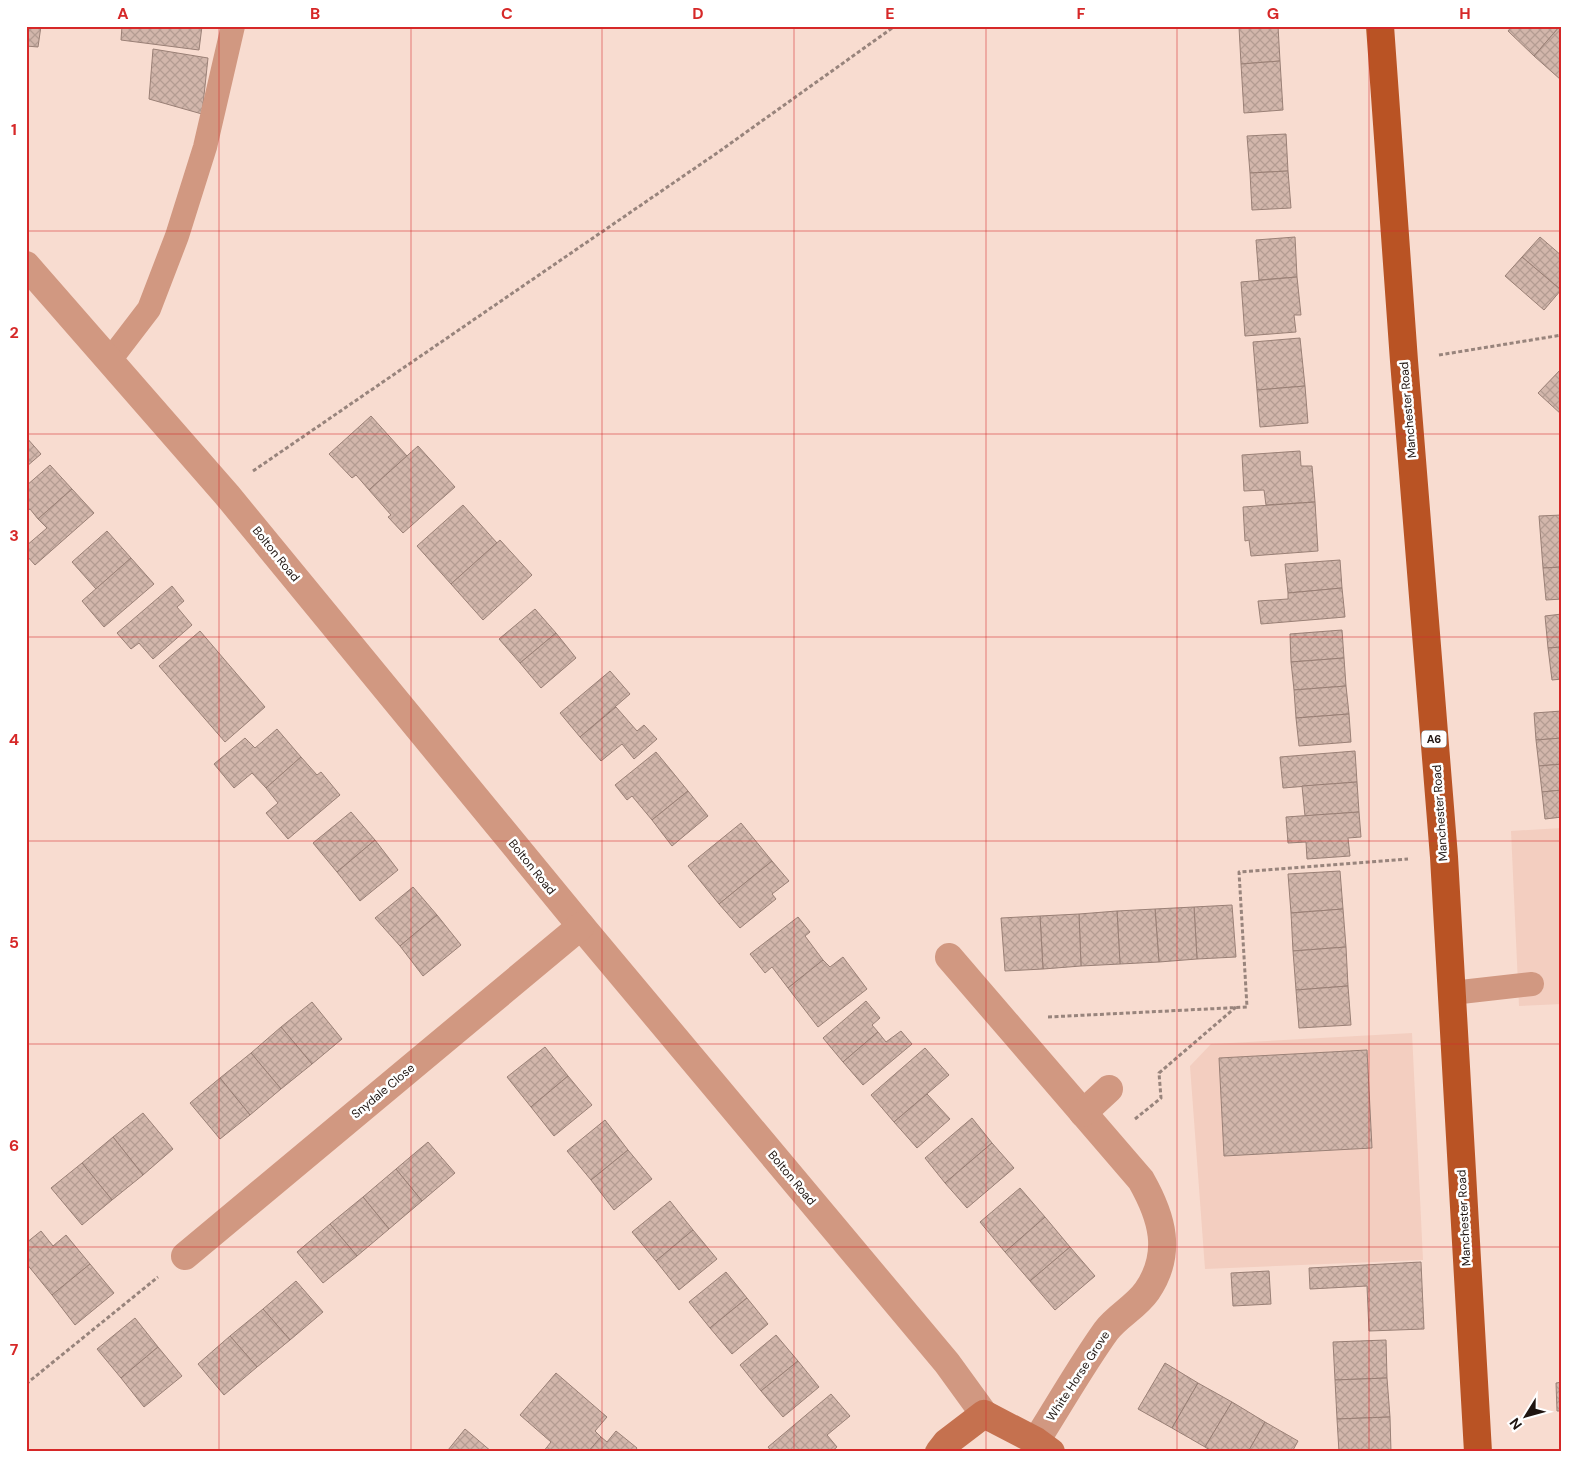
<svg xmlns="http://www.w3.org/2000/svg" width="1588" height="1478" font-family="'DM Sans',sans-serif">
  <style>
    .built { fill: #f3cec0 }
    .building { fill: url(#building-cross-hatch); stroke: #9a8076 }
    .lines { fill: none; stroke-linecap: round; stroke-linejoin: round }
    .path { stroke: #98847c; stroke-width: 3; stroke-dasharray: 4 2.5; stroke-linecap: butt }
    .lane { stroke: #d19881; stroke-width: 24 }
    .street { stroke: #d19881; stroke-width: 28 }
    .secondary { stroke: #c5714f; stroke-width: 28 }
    .primary { stroke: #b95324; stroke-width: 28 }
    .grid { fill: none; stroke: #d62828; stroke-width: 1; stroke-opacity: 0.55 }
    .labels { text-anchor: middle; stroke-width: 5; stroke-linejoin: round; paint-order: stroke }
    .shield { fill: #fff; stroke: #625b58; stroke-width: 1 }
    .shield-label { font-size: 11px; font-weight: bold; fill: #1f1511 }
    .street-label { font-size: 12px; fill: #1f1511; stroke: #fff }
    .neatline { fill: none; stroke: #d62828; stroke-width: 2 }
    .grid-label { font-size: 16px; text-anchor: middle; font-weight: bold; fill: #d62828 }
  </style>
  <defs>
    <pattern id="building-cross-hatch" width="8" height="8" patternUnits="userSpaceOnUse" patternTransform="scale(1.25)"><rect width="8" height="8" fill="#d2b6ab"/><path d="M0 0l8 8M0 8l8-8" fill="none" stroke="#b49c92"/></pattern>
  </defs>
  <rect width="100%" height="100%" fill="#f8dcd0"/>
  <g class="built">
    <path d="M1562 828V1004L1519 1006 1511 831Z"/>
    <path d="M1412 1033 1423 1260 1205 1269 1190 1066 1211 1044Z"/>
  </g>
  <g class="building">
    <path d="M26 26H41L38 47 26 46Z"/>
    <path d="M122 26H202L199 50 121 40Z"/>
    <path d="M1278 26 1280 61 1241 64 1239 27Z"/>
    <path d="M1512 26H1560L1534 56 1508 31Z"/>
    <path d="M1560 26H1562L1561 80 1534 56Z"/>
    <path d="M153 49 208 58 202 114 149 99Z"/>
    <path d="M1280 61 1283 110 1244 113 1241 64Z"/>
    <path d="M1286 134 1288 171 1250 173 1247 136Z"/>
    <path d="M1288 171 1291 208 1252 210 1250 173Z"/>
    <path d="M1295 237 1297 277 1259 280 1256 240Z"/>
    <path d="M1540 237 1562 256 1561 290 1522 257Z"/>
    <path d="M1522 257 1561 290 1544 310 1505 276Z"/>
    <path d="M1297 277 1301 315H1294L1296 332 1245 336 1241 282Z"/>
    <path d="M1300 338 1305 386 1257 390 1253 342Z"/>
    <path d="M1562 368V415L1538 393Z"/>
    <path d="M1305 386 1308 423 1260 427 1257 390Z"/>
    <path d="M371 416 407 456 369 490 356 475 352 478 329 454Z"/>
    <path d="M26 437 41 454 26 467Z"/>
    <path d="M418 446 455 487 403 533 388 517 391 515 369 490Z"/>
    <path d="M1300 451 1301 466H1312L1315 502 1266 505 1264 490 1244 491 1242 455Z"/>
    <path d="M50 465 72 489 38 519 30 509 26 512V486Z"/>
    <path d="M72 489 94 513 35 565 26 555V546L47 528 38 519Z"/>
    <path d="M1315 502 1318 551 1251 556 1249 540 1245 541 1243 507Z"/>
    <path d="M463 505 497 543 451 584 417 546Z"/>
    <path d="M1562 515V567L1543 568 1539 516Z"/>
    <path d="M107 531 131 558 96 589 72 562Z"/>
    <path d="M500 540 532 575 483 620 451 584Z"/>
    <path d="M131 558 154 584 104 627 82 601Z"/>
    <path d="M1340 560 1342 588 1288 593 1285 564Z"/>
    <path d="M1562 567V599L1546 600 1543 568Z"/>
    <path d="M172 586 184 601 177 607 192 625 153 659 139 643 131 649 117 633Z"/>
    <path d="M1342 588 1345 617 1261 624 1258 601 1288 599V593Z"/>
    <path d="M535 609 556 633 520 663 499 639Z"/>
    <path d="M1562 614V647L1548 648 1545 616Z"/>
    <path d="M1342 630 1344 658 1291 662 1290 634Z"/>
    <path d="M200 631 265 707 225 742 159 666Z"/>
    <path d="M556 633 576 658 541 688 520 663Z"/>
    <path d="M1562 647V679L1552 680 1548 648Z"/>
    <path d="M1344 658 1346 686 1294 690 1291 662Z"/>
    <path d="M610 671 630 694 580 737 560 713Z"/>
    <path d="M1346 686 1349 714 1296 718 1294 690Z"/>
    <path d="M616 707 637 731 644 725 657 739 634 759 622 744 601 761 580 737Z"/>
    <path d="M1562 711V738L1536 740 1534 713Z"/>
    <path d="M1349 714 1351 742 1299 746 1296 718Z"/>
    <path d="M277 729 301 757 266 788 252 773 234 788 214 764 245 738 255 748Z"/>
    <path d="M1562 738V764L1539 766 1536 740Z"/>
    <path d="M1355 751 1357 782 1283 788 1280 757Z"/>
    <path d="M656 752 688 791 652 820 632 796 627 800 615 785Z"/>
    <path d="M301 757 317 775 321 772 340 795 288 839 266 813 278 803 266 788Z"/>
    <path d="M1562 764V790L1542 792 1539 766Z"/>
    <path d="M1357 782 1359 812 1305 816 1302 786Z"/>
    <path d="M1562 790V817L1545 819 1542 792Z"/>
    <path d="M688 791 708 816 672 846 652 820Z"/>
    <path d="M351 812 375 840 337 872 313 843Z"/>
    <path d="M1359 812 1361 837 1348 838 1350 856 1307 859 1306 842 1288 843 1286 817Z"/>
    <path d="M741 823 772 861 719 904 688 866Z"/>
    <path d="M375 840 398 870 360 901 337 872Z"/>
    <path d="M772 861 789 881 772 894 776 899 740 928 719 904Z"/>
    <path d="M1340 871 1343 909 1291 913 1288 874Z"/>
    <path d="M413 887 437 915 400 946 375 918Z"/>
    <path d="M1232 905 1236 957 1197 959 1194 907Z"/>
    <path d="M1194 907 1197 959 1159 962 1155 909Z"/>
    <path d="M1155 909 1159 962 1120 964 1117 911Z"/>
    <path d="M1343 909 1346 947 1293 951 1291 913Z"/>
    <path d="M1117 911 1120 964 1081 966 1079 914Z"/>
    <path d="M1079 914 1081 966 1043 969 1040 916Z"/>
    <path d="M437 915 461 945 423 976 400 946Z"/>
    <path d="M1040 916 1043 969 1005 971 1001 918Z"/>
    <path d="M798 917 810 932 805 936 823 960 788 988 772 967 765 973 750 954Z"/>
    <path d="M1346 947 1348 986 1296 990 1293 951Z"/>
    <path d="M843 957 867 989 818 1027 788 988 823 960 830 967Z"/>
    <path d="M1348 986 1351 1025 1299 1028 1296 990Z"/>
    <path d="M866 1001 880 1018 872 1025 878 1032 843 1062 823 1038Z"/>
    <path d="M312 1002 342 1039 312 1064 281 1027Z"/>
    <path d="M281 1027 312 1064 281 1089 251 1053Z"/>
    <path d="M901 1031 912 1044 863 1085 843 1062 878 1032 886 1042Z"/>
    <path d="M545 1047 568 1076 531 1107 507 1077Z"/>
    <path d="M925 1048 949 1075 894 1122 871 1095Z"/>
    <path d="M1367 1050 1372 1148 1224 1156 1219 1058Z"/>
    <path d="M251 1053 281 1089 250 1115 220 1078Z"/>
    <path d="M568 1076 592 1105 554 1136 531 1107Z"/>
    <path d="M220 1078 250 1115 220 1139 190 1103Z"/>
    <path d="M927 1094 950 1119 917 1148 894 1122Z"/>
    <path d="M143 1113 173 1149 143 1175 113 1137Z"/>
    <path d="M972 1118 992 1143 945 1183 925 1158Z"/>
    <path d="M605 1120 628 1150 591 1180 567 1151Z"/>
    <path d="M113 1137 143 1175 112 1200 82 1163Z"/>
    <path d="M428 1142 455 1173 422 1201 396 1169Z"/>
    <path d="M992 1143 1014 1168 967 1208 945 1183Z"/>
    <path d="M628 1150 652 1179 614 1210 591 1180Z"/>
    <path d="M82 1163 112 1200 82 1225 51 1188Z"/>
    <path d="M396 1169 422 1201 389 1229 363 1197Z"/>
    <path d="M1020 1188 1045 1217 1005 1252 980 1222Z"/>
    <path d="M363 1197 389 1229 357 1256 330 1224Z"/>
    <path d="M670 1201 693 1230 656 1261 632 1232Z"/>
    <path d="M1045 1217 1070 1247 1030 1281 1005 1252Z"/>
    <path d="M330 1224 357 1256 323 1283 297 1252Z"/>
    <path d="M693 1230 717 1259 679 1290 656 1261Z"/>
    <path d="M41 1231 53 1246 66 1235 90 1264 52 1295 26 1263V1243Z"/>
    <path d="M1070 1247 1095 1276 1055 1310 1030 1281Z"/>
    <path d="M1421 1262 1424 1329 1369 1331 1367 1286 1310 1289 1309 1268Z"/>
    <path d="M90 1264 114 1293 75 1325 52 1295Z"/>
    <path d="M1269 1271 1271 1304 1233 1306 1231 1273Z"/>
    <path d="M726 1272 747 1298 710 1328 689 1302Z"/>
    <path d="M296 1281 323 1312 290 1340 263 1309Z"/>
    <path d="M747 1298 768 1324 732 1354 710 1328Z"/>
    <path d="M263 1309 290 1340 257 1367 230 1336Z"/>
    <path d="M135 1318 158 1347 121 1378 97 1349Z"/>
    <path d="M776 1335 798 1361 761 1391 740 1365Z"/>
    <path d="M230 1336 257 1367 224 1395 198 1364Z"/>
    <path d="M1386 1340 1387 1378 1335 1380 1333 1342Z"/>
    <path d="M158 1347 182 1376 144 1407 121 1378Z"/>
    <path d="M798 1361 819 1387 783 1417 761 1391Z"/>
    <path d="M1165 1363 1198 1383 1172 1428 1138 1409Z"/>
    <path d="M556 1373 607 1417 595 1431 601 1437 588 1452H543L551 1442 520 1415Z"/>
    <path d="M1387 1378 1390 1417 1337 1419 1335 1380Z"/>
    <path d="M1562 1382V1411H1557L1556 1383Z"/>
    <path d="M1198 1383 1232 1402 1205 1447 1172 1428Z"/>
    <path d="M831 1394 850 1416 827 1435 837 1447 831 1452H772L768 1447Z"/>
    <path d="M1232 1402 1265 1422 1248 1452H1213L1205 1447Z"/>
    <path d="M1390 1417 1391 1452H1339L1337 1419Z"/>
    <path d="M1265 1422 1298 1441 1292 1452H1248Z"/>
    <path d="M465 1429 492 1452H450L448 1450Z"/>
    <path d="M616 1431 637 1448 634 1452H588L601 1437 607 1442Z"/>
  </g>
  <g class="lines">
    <g class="path">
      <path d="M1439 355 1562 335"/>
      <path d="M253 471 717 153 895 26"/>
      <path d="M1048 1017 1247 1007 1239 872 1408 859"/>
      <path d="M1135 1119 1161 1098 1159 1073 1236 1007"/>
      <path d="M26 1384 158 1277"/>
    </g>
    <g class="lane">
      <path d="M110 360 149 309 177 236 205 147 233 26"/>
      <path d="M1452 993 1532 984"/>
    </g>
    <g class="street">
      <path d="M26 265 227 495 581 926 947 1363 984 1414"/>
      <path d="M949 957 1141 1180C1162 1217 1173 1253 1147 1291 1136 1307 1117 1316 1106 1331 1081 1366 1059 1405 1036 1441"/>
      <path d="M1083 1113 1109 1089"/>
      <path d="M185 1256 581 926"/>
    </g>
    <path class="secondary" d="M939 1452 946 1443 984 1414 1036 1441 1051 1452"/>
    <path class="primary" d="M1380 26 1404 361 1444 857 1478 1452"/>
  </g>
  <path class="grid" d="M219 26V1452M411 26V1452M602 26V1452M794 26V1452M986 26V1452M1177 26V1452M1369 26V1452M26 231H1562M26 434H1562M26 637H1562M26 841H1562M26 1044H1562M26 1247H1562"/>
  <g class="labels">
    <rect class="shield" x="1421.5" y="730.5" width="25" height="17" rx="4"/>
    <g class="shield-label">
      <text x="1434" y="743">A6</text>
    </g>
    <g class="street-label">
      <text transform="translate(1408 410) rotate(-95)" y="4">Manchester Road</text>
      <text transform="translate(276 554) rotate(51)" y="4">Bolton Road</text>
      <text transform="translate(1440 813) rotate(-94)" y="4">Manchester Road</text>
      <text transform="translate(532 867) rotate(51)" y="4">Bolton Road</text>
      <text transform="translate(383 1091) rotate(-40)" y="4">Snydale Close</text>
      <text transform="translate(792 1178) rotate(50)" y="4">Bolton Road</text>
      <text transform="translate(1464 1218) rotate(-93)" y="4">Manchester Road</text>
      <text transform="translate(1078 1376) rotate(-57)" y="4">White Horse Grove</text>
    </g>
  </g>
  <rect width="1588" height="1478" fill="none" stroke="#ffffff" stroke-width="55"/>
  <g transform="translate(1526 1416) rotate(233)" stroke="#ffffff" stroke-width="4" paint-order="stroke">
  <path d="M0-4L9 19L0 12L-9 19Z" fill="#1f1511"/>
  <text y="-8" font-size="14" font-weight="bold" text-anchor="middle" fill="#1f1511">N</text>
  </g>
  <rect x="28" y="28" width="1532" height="1422" class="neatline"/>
  <g class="grid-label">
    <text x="123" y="19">A</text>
    <text x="315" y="19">B</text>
    <text x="507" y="19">C</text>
    <text x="698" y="19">D</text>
    <text x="890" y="19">E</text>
    <text x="1081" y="19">F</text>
    <text x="1273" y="19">G</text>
    <text x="1465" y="19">H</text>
    <text x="14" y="135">1</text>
    <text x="14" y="338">2</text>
    <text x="14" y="541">3</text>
    <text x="14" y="745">4</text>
    <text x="14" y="948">5</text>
    <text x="14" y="1151">6</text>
    <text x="14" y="1355">7</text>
  </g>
</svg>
